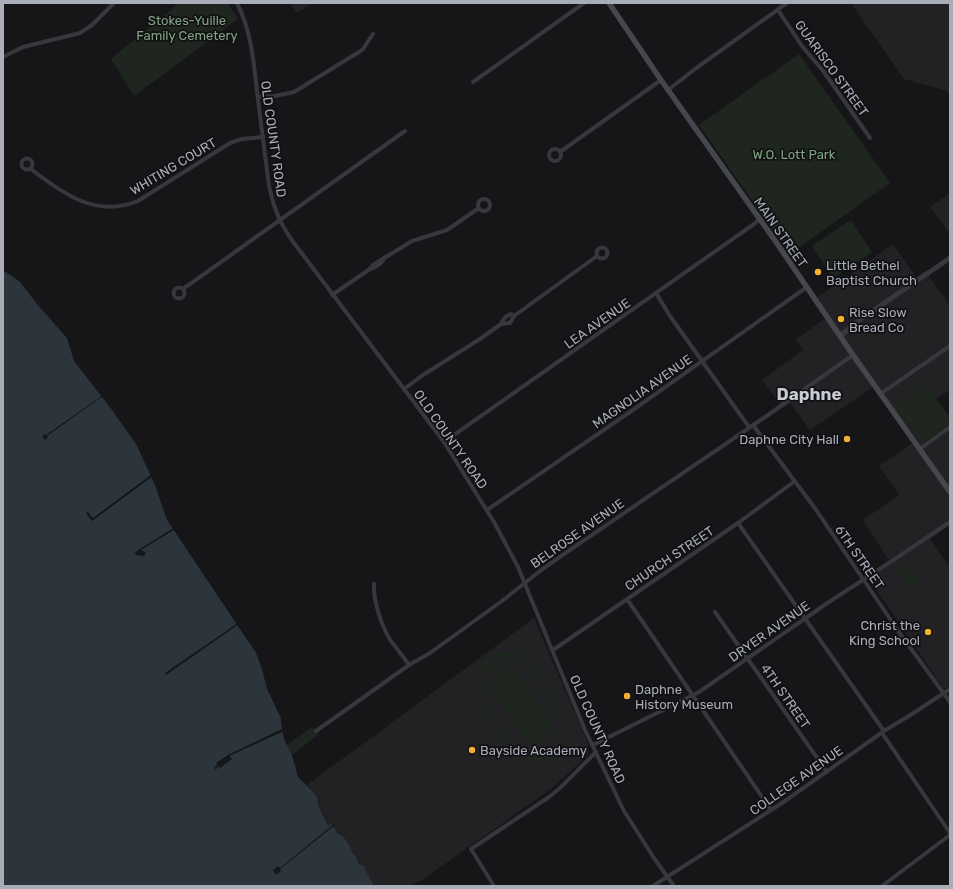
<svg xmlns="http://www.w3.org/2000/svg" width="953" height="889" font-family="Rubik,sans-serif">
  <style>
    .built { fill: #222225 }
    .green { fill: #1e261f; fill-rule: evenodd }
    .water { fill: #2c353c }
    .pier { fill: #161618 }
    .lines { fill: none; stroke-linecap: round; stroke-linejoin: round }
    .minor { stroke: #37383d; stroke-width: 4 }
    .tertiary { stroke: #37383d; stroke-width: 5 }
    .secondary { stroke: #45474d; stroke-width: 5.5 }
    .poi-dot { fill: #f2b134; stroke: #111113; stroke-width: 1.5 }
    .labels { text-anchor: middle; stroke-width: 3.5; stroke-linejoin: round; paint-order: stroke }
    .park-label { font-size: 13px; fill: #7fa381; stroke: #111113 }
    .street-label { font-size: 13px; fill: #a8adb8; stroke: #111113 }
    .poi-label { font-size: 13px; fill: #a8adb8; stroke: #111113; text-anchor: start }
    .district-label { font-size: 17px; font-weight: bold; fill: #c9ccd4; stroke: #111113 }
  </style>
  <rect width="100%" height="100%" fill="#161618"/>
  <g class="built">
    <path d="M290 3H312L297 13Z"/>
    <path d="M851 3H950V96L947 91 904 79Z"/>
    <path d="M950 193V234L930 207Z"/>
    <path d="M893 244 916 277 925 271 950 306V390L936 399 926 385 922 444 950 423V525L930 539 950 568V685L944 689 869 579 891 564 863 520 899 495 879 466 912 443 873 387 810 430 790 403 783 408 762 380 803 350 796 339 829 316 817 298Z"/>
    <path d="M534 618 589 746 588 755 551 789 419 882 408 886H374L363 865H359L357 859 353 854 347 843 341 835 337 833 329 825 318 805 317 797 307 785Z"/>
  </g>
  <g class="green">
    <path d="M179 3H227L238 19 134 96 111 59Z"/>
    <path d="M799 54 890 183 790 254 699 125Z"/>
    <path d="M851 220 872 252 833 278 812 246Z"/>
    <path d="M926 385 950 418V423L922 444 895 407Z"/>
    <path d="M908 563 920 580 909 587 898 570Z"/>
    <path d="M519 643 563 711C580 741 549 775 520 757 506 749 489 716 480 702 464 672 489 645 520 654L515 646ZM503 657 516 658 527 666 561 718C572 750 534 771 513 744L482 696 480 682 484 670 492 674 500 671 504 666Z"/>
    <path d="M515 665 557 729 528 748 486 684Z"/>
    <path d="M312 727 318 735 292 755 285 746Z"/>
  </g>
  <path class="water" d="M3 270 20 282 37 304 67 338 74 361 112 410 136 444 155 485 167 520 256 653 262 669 267 689 281 718V723L284 739 292 755 298 777 313 792 317 797 318 805 328 825 331 824 336 830 337 833C345 836 351 847 353 854L356 856 359 865H363L374 886H3Z"/>
  <g class="pier">
    <path d="M103 395V396L47 436 48 438 45 440 42 436 45 434 46 435Z"/>
    <path d="M152 474 153 476 92 521 86 513 88 512 93 518Z"/>
    <path d="M175 527 176 528 172 531 141 550 146 553 144 556 136 555 135 552Z"/>
    <path d="M238 623 239 624 166 675 165 673Z"/>
    <path d="M284 728V730L282 732 229 756 232 759 220 768 218 766 216 770 214 767 218 765 216 763 228 755Z"/>
    <path d="M334 824 335 825 280 869 281 871 276 875 273 870 278 866 280 868Z"/>
  </g>
  <g class="lines">
    <g class="minor">
      <path d="M237 3C251 30 254 62 257 92 261 123 265 155 269 186L273 202 280 221 291 239 444 442 494 522 518 567 585 730 624 811 654 858 674 886"/>
      <path d="M778 10 802 46 824 72 870 138"/>
      <path d="M3 57 23 47 80 33 92 25 114 3"/>
      <path d="M473 82 584 3"/>
      <path d="M668 90 695 69 787 3"/>
      <path d="M258 97 275 96 294 92 359 52 363 49 373 34"/>
      <circle cx="555" cy="155" r="6"/>
      <path d="M560 152 661 80"/>
      <circle cx="27" cy="164" r="5.5"/>
      <path d="M31 169C63 194 96 218 138 201L230 143 242 139 263 137"/>
      <circle cx="484" cy="205" r="6"/>
      <circle cx="602" cy="253" r="5.5"/>
      <path d="M370 269C377 267 382 264 385 257"/>
      <circle cx="179" cy="293" r="5.5"/>
      <path d="M183 289 405 131"/>
      <path d="M656 293 670 316 749 427"/>
      <path d="M332 295 370 269 373 265 412 241 447 230 479 208"/>
      <path d="M501 324C504 318 506 316 511 314L514 316"/>
      <path d="M404 389 423 375 480 339 501 324 510 323 514 316 597 256"/>
      <path d="M880 394 950 346"/>
      <path d="M753 425 814 507 901 635 950 702"/>
      <path d="M444 442 754 224 760 219"/>
      <path d="M920 449 950 427"/>
      <path d="M487 510 630 412 807 287"/>
      <path d="M738 523 884 731"/>
      <path d="M374 584C373 600 381 624 389 638 395 647 403 656 409 665"/>
      <path d="M627 599 771 810"/>
      <path d="M715 612 827 772"/>
      <path d="M553 650 738 523 795 481"/>
      <path d="M316 731 409 665 430 653 502 601 540 571 564 554 768 415 853 355"/>
      <path d="M882 733 950 833"/>
      <path d="M593 745 699 692 826 604 895 559 950 522"/>
      <path d="M494 886 471 849 549 797 560 788 596 752"/>
      <path d="M653 886 785 801 884 731 912 714 950 689"/>
      <path d="M882 886 950 835"/>
    </g>
    <path class="tertiary" d="M840 336 858 321 950 258"/>
    <path class="secondary" d="M609 3 661 80 776 242 853 355 950 492"/>
  </g>
  <g class="poi-dot">
    <circle cx="818" cy="272" r="4"/>
    <circle cx="841" cy="319" r="4"/>
    <circle cx="847" cy="439" r="4"/>
    <circle cx="928" cy="632" r="4"/>
    <circle cx="627" cy="696" r="4"/>
    <circle cx="472" cy="750" r="4"/>
  </g>
  <g class="labels">
    <g class="park-label">
      <text x="187" y="25">Stokes-Yuille<tspan x="187" dy="15">Family Cemetery</tspan></text>
      <text x="794" y="159">W.O. Lott Park</text>
    </g>
    <g class="street-label">
      <text transform="translate(832 68) rotate(54)" y="5">GUARISCO STREET</text>
      <text transform="translate(274 139) rotate(82)" y="5">OLD COUNTY ROAD</text>
      <text transform="translate(173 166) rotate(-31)" y="5">WHITING COURT</text>
      <text transform="translate(781 232) rotate(55)" y="5">MAIN STREET</text>
      <text transform="translate(597 323) rotate(-35)" y="5">LEA AVENUE</text>
      <text transform="translate(642 391) rotate(-35)" y="5">MAGNOLIA AVENUE</text>
      <text transform="translate(451 439) rotate(55)" y="5">OLD COUNTY ROAD</text>
      <text transform="translate(577 533) rotate(-35)" y="5">BELROSE AVENUE</text>
      <text transform="translate(860 557) rotate(55)" y="5">6TH STREET</text>
      <text transform="translate(669 558) rotate(-34)" y="5">CHURCH STREET</text>
      <text transform="translate(769 631) rotate(-35)" y="5">DRYER AVENUE</text>
      <text transform="translate(786 696) rotate(55)" y="5">4TH STREET</text>
      <text transform="translate(598 729) rotate(66)" y="5">OLD COUNTY ROAD</text>
      <text transform="translate(796 780) rotate(-35)" y="5">COLLEGE AVENUE</text>
    </g>
    <g class="poi-label">
      <text x="826" y="270">Little Bethel<tspan x="826" dy="15">Baptist Church</tspan></text>
      <text x="849" y="317">Rise Slow<tspan x="849" dy="15">Bread Co</tspan></text>
      <text x="839" y="444" text-anchor="end">Daphne City Hall</text>
      <text x="920" y="630" text-anchor="end">Christ the<tspan x="920" dy="15">King School</tspan></text>
      <text x="635" y="694">Daphne<tspan x="635" dy="15">History Museum</tspan></text>
      <text x="480" y="755">Bayside Academy</text>
    </g>
    <g class="district-label">
      <text x="809" y="400">Daphne</text>
    </g>
  </g>
  <rect width="953" height="889" fill="none" stroke="#a8adb8" stroke-width="8"/>
</svg>
